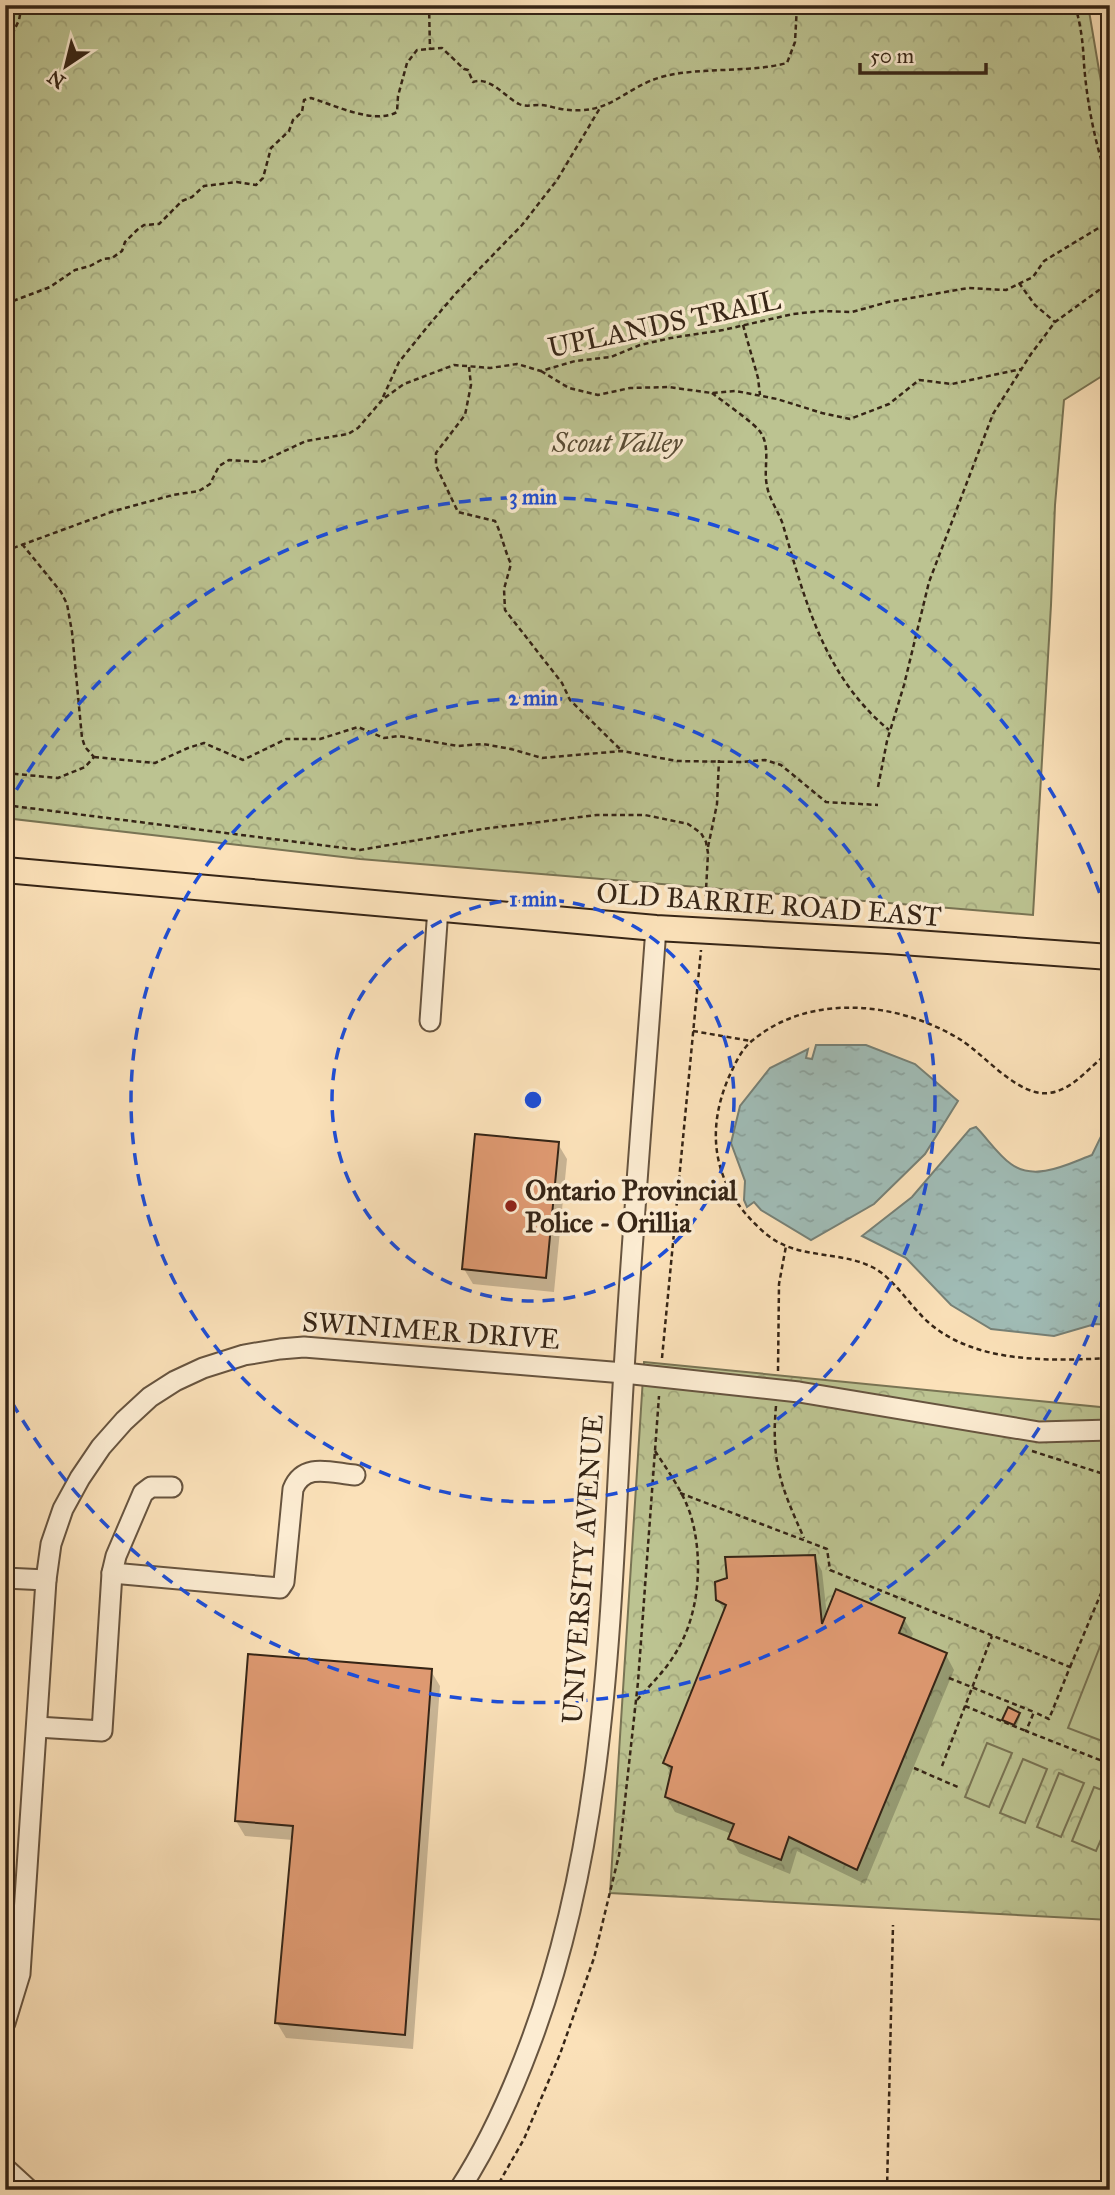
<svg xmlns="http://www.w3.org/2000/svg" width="1115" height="2195" font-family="'IM FELL Great Primer',serif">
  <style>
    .park { fill: url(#park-crowns); stroke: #797454; stroke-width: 2 }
    .garden { fill: #bcc391; stroke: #797454; stroke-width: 2 }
    .water { fill: url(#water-ripples); stroke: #768076; stroke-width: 2 }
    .shadow { fill: #0003 }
    .building { fill: #de9971; stroke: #362516; stroke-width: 2 }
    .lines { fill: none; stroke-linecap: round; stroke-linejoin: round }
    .minor-casing { stroke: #67543f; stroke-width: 23 }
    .major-casing { stroke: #362516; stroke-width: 28 }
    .path { stroke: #362516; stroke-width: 2.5; stroke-dasharray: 5 3.5; stroke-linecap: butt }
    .minor { stroke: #fcecd2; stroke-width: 19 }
    .major { stroke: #fbe1b9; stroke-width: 24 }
    .ring { fill: none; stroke: #1d4ed8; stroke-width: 3.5; stroke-dasharray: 12 9 }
    .poi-dot { fill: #8f2418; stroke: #fcecd2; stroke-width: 2.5 }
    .labels { text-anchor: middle; stroke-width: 7; stroke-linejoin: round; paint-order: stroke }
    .street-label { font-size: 28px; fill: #362516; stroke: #fcecd2 }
    .park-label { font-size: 28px; font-style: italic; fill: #584c35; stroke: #fcecd2 }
    .poi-label { font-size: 28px; font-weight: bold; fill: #362516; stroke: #fcecd2; text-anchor: start }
    .centre { fill: #1d4ed8; stroke: #fcecd2; stroke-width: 3.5 }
    .ring-label { font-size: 21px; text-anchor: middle; font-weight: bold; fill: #1d4ed8; stroke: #fcecd2; stroke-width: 7; stroke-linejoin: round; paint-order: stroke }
  </style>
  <defs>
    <pattern id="park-crowns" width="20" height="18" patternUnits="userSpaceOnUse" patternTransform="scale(1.75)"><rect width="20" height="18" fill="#bcc391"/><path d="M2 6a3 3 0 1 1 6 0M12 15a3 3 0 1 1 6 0" fill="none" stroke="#a2a77c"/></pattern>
    <pattern id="water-ripples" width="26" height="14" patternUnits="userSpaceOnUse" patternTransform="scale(1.75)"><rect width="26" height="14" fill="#a0bcb6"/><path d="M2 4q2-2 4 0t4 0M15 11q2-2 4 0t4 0" fill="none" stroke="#8aa19c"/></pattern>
  </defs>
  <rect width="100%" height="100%" fill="#fbe1b9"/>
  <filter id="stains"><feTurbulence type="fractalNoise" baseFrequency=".00286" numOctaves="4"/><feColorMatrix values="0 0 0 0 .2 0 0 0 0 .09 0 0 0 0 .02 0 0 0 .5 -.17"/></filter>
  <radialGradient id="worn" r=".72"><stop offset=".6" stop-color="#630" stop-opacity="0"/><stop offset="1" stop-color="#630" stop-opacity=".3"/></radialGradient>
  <g class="park">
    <path d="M5 5H1088L1110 135V371L1064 400 1055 505 1051 605 1033 915 360 859 5 818Z"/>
    <path d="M644 1362 1110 1408V1920L610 1893Z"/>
  </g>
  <g class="garden">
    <path d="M1110 1621V1744L1068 1728Z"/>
    <path d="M987 1743 1012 1753 989 1807 965 1797Z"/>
    <path d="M1023 1759 1047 1769 1025 1823 1000 1813Z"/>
    <path d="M1059 1773 1084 1783 1061 1837 1037 1827Z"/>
    <path d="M1094 1787 1110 1793V1819L1096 1851 1072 1841Z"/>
  </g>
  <g class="water">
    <path d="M816 1045H866L915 1064 958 1101 925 1154 874 1204 811 1240 761 1210 754 1202 747 1207 744 1200 745 1181 731 1143 740 1106 770 1068 808 1049 806 1058 812 1059Z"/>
    <path d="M1110 1118V1325L1095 1324 1054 1336 991 1329 951 1305 906 1258 862 1236 912 1197 970 1129 976 1127C987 1138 998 1155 1011 1164 1035 1182 1068 1164 1092 1155Z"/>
  </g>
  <g class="shadow">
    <path d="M558 1144 567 1159 554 1292 473 1284 464 1269Z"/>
    <path d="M814 1556 822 1571 827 1616 904 1619 913 1634 910 1640 946 1655 954 1670 865 1884 797 1851 790 1874 739 1853 730 1838 732 1834 675 1812 666 1797 672 1775 665 1763 725 1612 718 1600Z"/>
    <path d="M431 1671 440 1686 413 2049 286 2038 277 2023 293 1840 245 1836 236 1821Z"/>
    <path d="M1019 1714 1020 1717 1016 1727 1004 1719Z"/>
  </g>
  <g class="building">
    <path d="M475 1134 559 1142 546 1278 462 1269Z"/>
    <path d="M815 1555 822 1624 836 1589 905 1618 899 1633 947 1653 857 1870 789 1837 781 1860 728 1839 734 1824 665 1797 672 1767 663 1763 726 1605 716 1600 715 1582 727 1578 725 1557Z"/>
    <path d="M248 1654 432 1669 405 2035 275 2023 293 1826 235 1821Z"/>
    <path d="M1008 1707 1020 1713 1014 1725 1002 1720Z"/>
  </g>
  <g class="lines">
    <defs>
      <g id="minor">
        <path d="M430 1021 438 908"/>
        <path d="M112 1573 280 1588 284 1582 293 1489C304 1462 331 1473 355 1475"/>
        <path d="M5 1578 46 1580"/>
        <path d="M37 1727 102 1731 112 1573 116 1556 143 1493 151 1487H172"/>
        <path d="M5 2023 20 1974 46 1580 51 1544 63 1509 80 1478 101 1447 124 1421 150 1397 175 1381 203 1368 244 1355 280 1349 304 1347 624 1373 799 1392 1039 1432 1110 1430"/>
        <path d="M5 2168 29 2190"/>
        <path d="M459 2190C489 2144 511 2095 530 2044 609 1835 610 1608 623 1387 632 1234 645 1081 656 928"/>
      </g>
      <path id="major" d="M5 870 656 928 888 941 1110 957"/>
    </defs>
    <use href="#minor" class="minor-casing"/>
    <use href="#major" class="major-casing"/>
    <g class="path">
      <path d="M429 5 430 50"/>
      <path d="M1075 5C1081 26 1083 43 1084 64 1087 104 1096 149 1110 186"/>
      <path d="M5 50 19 20 22 5"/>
      <path d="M1019 283 1035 305 1055 322"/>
      <path d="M5 304 50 287 75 270 90 266 103 259 112 258 122 251 125 242 137 230 144 225 159 224 182 201 192 197 204 186 237 182 256 185 263 178 271 148 289 131 293 120 302 112 304 100 311 98C334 105 375 125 397 112L398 96 407 63 417 50 442 48 464 69 468 70 473 82C490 76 505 97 519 104 525 107 533 105 540 105 547 105 554 108 561 109 612 117 622 87 665 76 703 67 749 73 787 63L795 42 797 5"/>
      <path d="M743 325 758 378 760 395"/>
      <path d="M469 367 471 385 465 415 436 453V466L458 512 495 521C502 535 504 549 511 564L504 589 505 610 562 683 570 700 622 751"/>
      <path d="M541 371 569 388 598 395 630 388 668 387 712 393 736 391 777 399 822 413 850 419 889 404 919 380 952 384 1021 369"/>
      <path d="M712 393C722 401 756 424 761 433 771 449 763 469 767 486 769 499 779 512 783 525 806 603 824 676 889 730"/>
      <path d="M383 397 399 362 428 326 457 292 522 225 557 180 600 108"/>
      <path d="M22 544 61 592 67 604 72 632 82 738 85 747 94 757"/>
      <path d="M5 551 114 511 173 495 199 491 210 484 219 466 229 460 261 462 306 441 348 434 358 428 383 399 404 384 454 365 490 368 517 364 541 371 575 361 611 357 640 345 671 338 723 330 793 314 822 311 852 312 888 302 968 288 1006 290 1033 277 1044 261 1110 221"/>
      <path d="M94 757 155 763 188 748 204 743 243 760 286 739H320L358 727 384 738 399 736 458 746 483 744 511 749 542 758 622 751 677 761 742 762 765 760 781 765 826 802 878 805"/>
      <path d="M5 773 58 778 85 767 94 757"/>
      <path d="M878 787 887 741 904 685 929 582 993 414 1031 354 1055 322 1110 282"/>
      <path d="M5 805 360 850 482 829 597 815H645L688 824 701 833 706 842 708 853 705 909"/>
      <path d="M708 847 717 804 719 760"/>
      <path d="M693 1031 751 1041"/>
      <path d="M1110 1052C1090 1065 1074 1090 1049 1093 1018 1097 985 1055 961 1040 900 1002 811 992 753 1040 741 1049 734 1066 728 1079 708 1127 712 1173 745 1213 754 1223 764 1234 776 1241 805 1258 842 1252 872 1267 893 1277 910 1306 928 1322 975 1364 1051 1361 1110 1358"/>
      <path d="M662 1358 701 950"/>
      <path d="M778 1371 779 1284 786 1246"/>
      <path d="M776 1406C771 1462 781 1487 804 1538"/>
      <path d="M1032 1451 1110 1476"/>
      <path d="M680 1493 827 1549 830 1570 1070 1667 1049 1719 1034 1712"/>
      <path d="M1070 1667 1110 1572"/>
      <path d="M949 1678 1034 1712 1026 1731 1110 1764"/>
      <path d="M637 1700C650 1685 665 1671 675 1654 700 1615 704 1557 690 1513 682 1490 668 1471 655 1451"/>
      <path d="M965 1706 1026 1731"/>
      <path d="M942 1766 992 1636"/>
      <path d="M914 1768 960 1788"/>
      <path d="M495 2190 524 2139 560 2054 594 1958 619 1855 638 1682 659 1396"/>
      <path d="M887 2190 893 1925"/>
    </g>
    <use href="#minor" class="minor"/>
    <use href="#major" class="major"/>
  </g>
  <g class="ring">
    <circle cx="533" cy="1100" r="201"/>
    <circle cx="533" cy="1100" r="402"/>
    <path d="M1110 1276A603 603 0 0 1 6 1392M6 808A603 603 0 0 1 1110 924"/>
  </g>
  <circle class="poi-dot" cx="511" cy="1206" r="7"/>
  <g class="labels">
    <g class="street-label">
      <text transform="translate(664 323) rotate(-12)" y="10">UPLANDS TRAIL</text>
      <text transform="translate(769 904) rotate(4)" y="10">OLD BARRIE ROAD EAST</text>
      <text transform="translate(431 1330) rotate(4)" y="10">SWINIMER DRIVE</text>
      <text transform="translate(582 1569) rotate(-86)" y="10">UNIVERSITY AVENUE</text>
    </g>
    <g class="park-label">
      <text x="617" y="452">Scout Valley</text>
    </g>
    <g class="poi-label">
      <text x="525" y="1200">Ontario Provincial<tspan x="525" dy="32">Police - Orillia</tspan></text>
    </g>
  </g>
  <circle cx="533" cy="1100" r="10" class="centre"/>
  <g class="ring-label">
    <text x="533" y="504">3 min</text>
    <text x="533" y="705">2 min</text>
    <text x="533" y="906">1 min</text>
  </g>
  <rect width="1115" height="2195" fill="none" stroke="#fbe1b9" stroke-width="28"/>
  <rect x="7" y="7" width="1101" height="2181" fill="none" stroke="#362516" stroke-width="3.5"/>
  <rect x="14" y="14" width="1087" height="2167" fill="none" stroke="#362516" stroke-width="2"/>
  <g transform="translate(66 66) rotate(215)" stroke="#fcecd2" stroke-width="5" paint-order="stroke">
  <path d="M0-5L12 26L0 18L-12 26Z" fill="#362516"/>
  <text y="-10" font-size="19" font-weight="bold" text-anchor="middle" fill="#362516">N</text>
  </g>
  <path d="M860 63v10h126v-10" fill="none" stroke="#362516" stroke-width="3.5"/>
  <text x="870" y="63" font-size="21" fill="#362516" stroke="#fcecd2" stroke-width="5" paint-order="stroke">50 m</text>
  <rect width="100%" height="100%" filter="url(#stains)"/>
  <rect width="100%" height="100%" fill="url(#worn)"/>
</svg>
